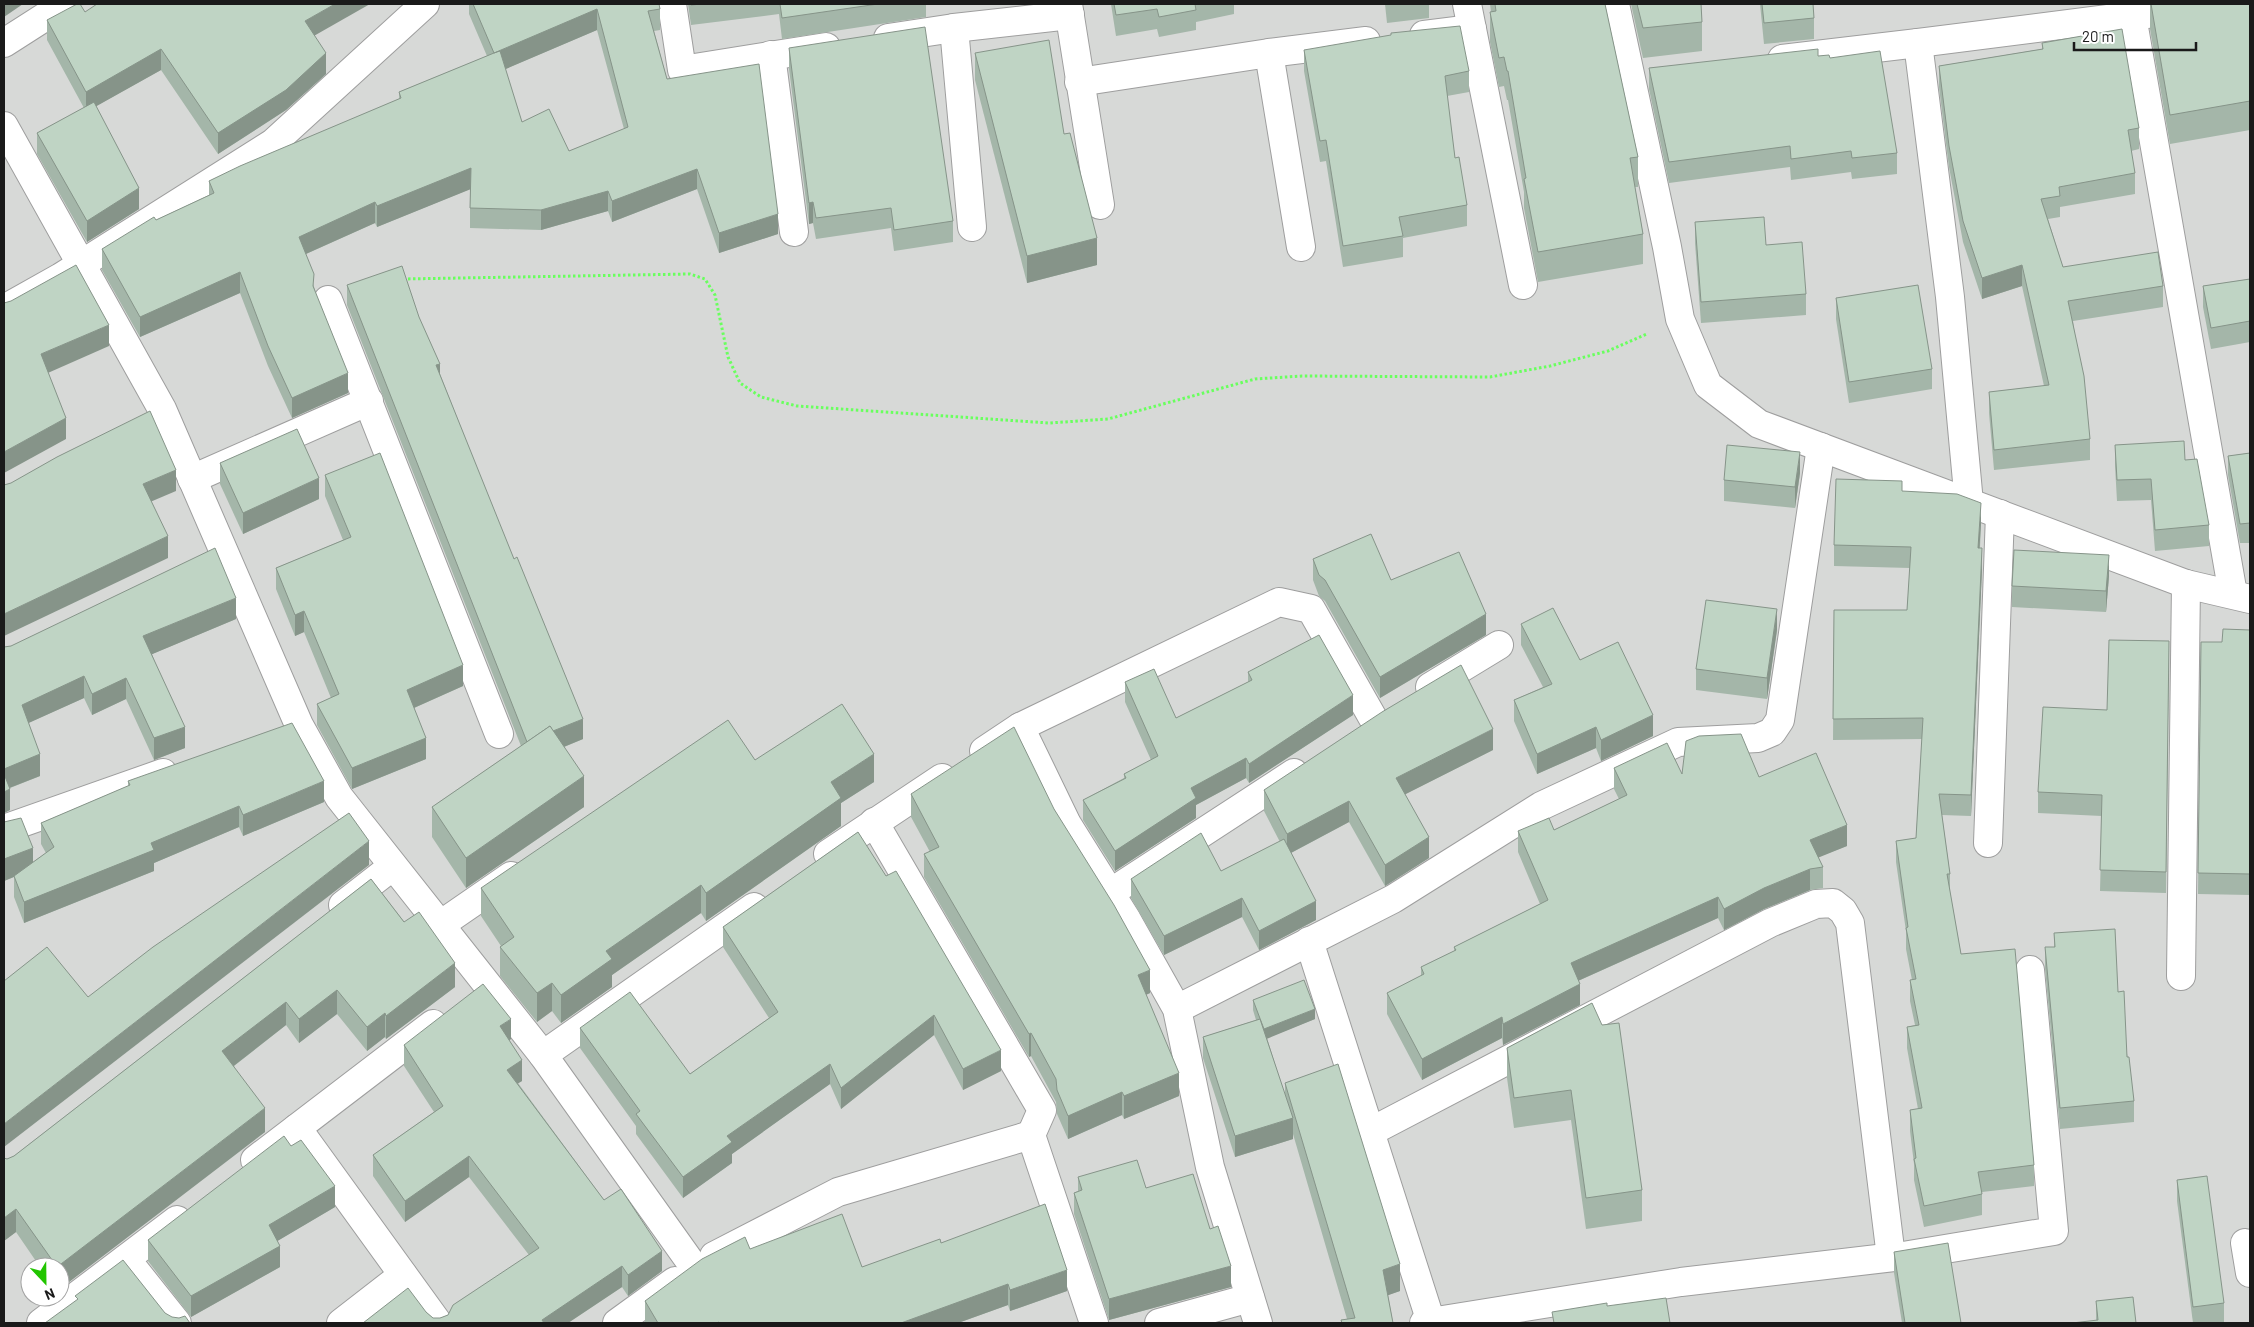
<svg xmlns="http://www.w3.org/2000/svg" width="2254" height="1327" font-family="Barlow,sans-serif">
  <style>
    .residential { fill: #d7d9d7; fill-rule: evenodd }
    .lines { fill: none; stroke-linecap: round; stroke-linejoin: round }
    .minor-casing { stroke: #9e9e9e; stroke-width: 30 }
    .path { stroke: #69ff5e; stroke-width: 3; stroke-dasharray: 2.5 2.5; stroke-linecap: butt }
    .minor { stroke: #fff; stroke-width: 28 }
    .wall { fill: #a4b6a9; fill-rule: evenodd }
    .shaded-wall { fill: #869489 }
    .building { fill: #bfd4c4; stroke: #869489; fill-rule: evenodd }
  </style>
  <rect width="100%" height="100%" fill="#deede6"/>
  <path class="residential" d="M4 4H2250V1323H4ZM30 1267H60V1297H30Z"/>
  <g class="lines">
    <defs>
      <g id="minor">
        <path d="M672 4 682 70 826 47"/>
        <path d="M1068 4 1100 205"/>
        <path d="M1467 4 1523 285"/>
        <path d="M1615 4 1667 247 1680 319 1708 385 1759 424 2186 584 2250 599"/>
        <path d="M2132 16 2233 594"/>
        <path d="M954 28 972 227"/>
        <path d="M1424 35 1472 29"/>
        <path d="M888 38 954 28 1070 15"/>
        <path d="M4 43 65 4"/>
        <path d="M1918 43 1950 297 1969 503"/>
        <path d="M1269 53 1301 247"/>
        <path d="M771 55 794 232"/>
        <path d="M1782 59 1918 43 2225 4"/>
        <path d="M1079 82 1269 53 1366 41"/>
        <path d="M4 126 162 409 299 725 339 797 543 1055 694 1267"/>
        <path d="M328 300 499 734"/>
        <path d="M4 309 61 277 273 143 425 4"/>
        <path d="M192 479 369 401"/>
        <path d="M1430 687 1499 645"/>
        <path d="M1020 727 1067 824 1127 920 1177 1009 1210 1167 1258 1323"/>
        <path d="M984 751 1020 727 1279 602 1311 609 1374 720"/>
        <path d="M874 822 1042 1110 1031 1135 1094 1323"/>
        <path d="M4 829 163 773"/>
        <path d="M1988 843 2000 514"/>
        <path d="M828 854 942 778"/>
        <path d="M1110 893 1294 773"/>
        <path d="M343 905 393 866"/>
        <path d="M440 925 511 876"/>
        <path d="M1309 941 1431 1322"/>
        <path d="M2181 976 2186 584"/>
        <path d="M1177 1009 1393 899 1541 806 1678 742 1758 738 1772 732 1780 720 1821 447"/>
        <path d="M543 1055 754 907"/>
        <path d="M297 1128 438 1323"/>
        <path d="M1370 1132 1770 923 1816 904 1833 903 1843 911 1850 923 1891 1257"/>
        <path d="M255 1160 433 1024"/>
        <path d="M2245 1243 2250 1273"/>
        <path d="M714 1256 838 1192 1031 1135"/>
        <path d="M126 1259 177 1323"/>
        <path d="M41 1323 177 1220"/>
        <path d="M341 1323 403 1275"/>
        <path d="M617 1323 675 1281"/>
        <path d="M1159 1323 1250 1298"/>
        <path d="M1424 1323 1681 1282 1903 1256 2054 1231 2030 970"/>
      </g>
    </defs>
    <use href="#minor" class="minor-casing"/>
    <path class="path" d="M403 279 690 274 705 279 715 295 728 357 740 383 761 397 797 406 1049 423 1108 419 1255 379 1302 376 1490 377 1550 366 1608 351 1647 334"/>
    <use href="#minor" class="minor"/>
  </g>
  <g class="wall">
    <path d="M469 4H659L660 9V30L654 31 667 79 778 234 719 253 697 189 612 222 608 211 541 230 470 228V189L377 227 375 223 306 254 314 287 348 393 292 418 268 366 240 293 140 337 102 270V249L156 220 209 195V181L399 99V92L487 56 469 14ZM597 30 624 129 569 151 522 122 505 69Z"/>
    <path d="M688 4H926V17L782 39 779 14 691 25Z"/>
    <path d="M1111 4H1234V14L1196 22V30L1159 37 1157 29 1116 36Z"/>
    <path d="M1385 4H1429V18L1387 23Z"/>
    <path d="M1490 4H1605L1638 157V187H1635L1643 234V264L1538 282 1524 208V192L1508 100H1507L1504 86 1499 87 1490 42V12H1491Z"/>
    <path d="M1631 4H1701L1702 22V51L1643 58Z"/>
    <path d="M1760 4H1813L1814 18V39L1764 44Z"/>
    <path d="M2150 4H2250V130L2170 144 2150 29Z"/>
    <path d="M85 12 315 36 326 74 286 110 218 154 161 70 96 106 139 209 87 242 37 154V133L84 108 47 40V20Z"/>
    <path d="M2042 43 2139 128V149L2131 151 2135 173V194L2060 207V217L2048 219 2063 267 2163 286V307L2073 321 2090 439V460L1994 470 1989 413V392L2044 386 2022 286 1982 299 1963 242 1949 167 1939 87V66L2042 49Z"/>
    <path d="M789 48 953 221V242L894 251 891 228 816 239 813 223 809 224 789 69Z"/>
    <path d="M1304 50 1469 71V92L1447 96 1455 158 1467 205V226L1403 238V257L1343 267 1326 161 1320 162 1304 71Z"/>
    <path d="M975 53 1064 134 1097 265 1027 283 975 80Z"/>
    <path d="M1818 56 1830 58 1897 153V174L1852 179 1851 172 1791 180 1790 167 1669 183 1649 89V68Z"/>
    <path d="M1695 222 1766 245 1806 294V315L1701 323 1695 243Z"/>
    <path d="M2250 279V342L2211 349 2203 307V286Z"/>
    <path d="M347 285 419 317 440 374 583 739 564 747 584 807 466 888 432 837V807L521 746 347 305Z"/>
    <path d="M1836 298 1932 369V389L1849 403 1836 319Z"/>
    <path d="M2115 445 2185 460 2209 525V546L2155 551 2151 500 2117 501 2115 466Z"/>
    <path d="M2250 453V543H2240L2228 475V456Z"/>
    <path d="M220 463 319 499 243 534 220 484Z"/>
    <path d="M1800 473 1795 508 1724 501V480Z"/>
    <path d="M325 475 463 686 414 708 426 759 352 789 317 725V704L331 698 304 632 295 636 276 589V568L343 540 325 496Z"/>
    <path d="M1902 491 1981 524 1980 548 1982 569 1971 816 1942 815 1950 874V892L1961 954 2034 1165V1186L1982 1192V1215L1924 1227 1914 1180V1164L1910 1131V1110L1918 1109 1907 1048V1027L1915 1025 1910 1001V980H1912L1906 949V931L1896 862V841L1916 838 1922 739 1833 740 1834 610H1907L1910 568 1834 566V545Z"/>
    <path d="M1313 559 1486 635 1380 698 1325 601 1319 596 1313 580Z"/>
    <path d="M2109 576 2106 612 2012 607V586Z"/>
    <path d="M236 619 152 654 185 748 154 760 126 699 92 715 84 698 28 723 40 776 10 788V810L4 813V647Z"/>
    <path d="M1521 624 1580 660 1653 736 1601 761 1596 748 1537 774 1514 721V700L1543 687 1521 645Z"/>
    <path d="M1777 630 1767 699 1696 690V669Z"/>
    <path d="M2250 630V895L2198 894 2201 642H2222Z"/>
    <path d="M2169 641 2166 893 2100 891 2102 816 2038 813V792L2107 710Z"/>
    <path d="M1248 672 1353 715 1249 783 1246 778 1196 805V818L1115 871 1083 820V800L1124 778V774L1151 760 1125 702V682L1176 718 1248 682Z"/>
    <path d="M1493 750 1405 794 1429 858 1385 886 1349 822 1291 853 1316 920 1259 950 1242 917 1164 955 1131 898V879L1221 871 1280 842 1264 811V790Z"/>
    <path d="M755 760 874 782 841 803V826L706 921 701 913 612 975V987L561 1023 552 1011 537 1022 500 976V947L501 946 481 916V888Z"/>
    <path d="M1614 768 1682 774 1759 777 1847 846 1818 857 1823 867V888L1810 890 1764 909 1724 930 1718 918 1578 981 1580 1005 1503 1045 1502 1038 1422 1080 1387 1014V993L1421 976V967L1454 951V947L1540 904 1518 852V831L1554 830 1619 799 1614 789Z"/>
    <path d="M128 781 324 802 243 836 239 827 154 863V871L24 923 14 897V877L4 881V822L33 862 46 853 41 844V823L128 786Z"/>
    <path d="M911 794 1054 809 1150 993 1146 995 1179 1096 1124 1119 1122 1115 1068 1139 1057 1114 1056 1102 1031 1056 1029 1057 924 877V854L930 852 911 817Z"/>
    <path d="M858 832 1001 1071 963 1090 934 1035 841 1109 830 1084 732 1154V1163L683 1198 636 1134V1126L580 1048V1028L690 1074 769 1018 723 947V927Z"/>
    <path d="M371 879 455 987 386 1039 385 1037 367 1051 337 1014 299 1043 286 1025 234 1066 265 1132 60 1267H40L16 1232 4 1241V1158L7 1159 14 1156Z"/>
    <path d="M2054 933 2118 992 2134 1101V1122L2060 1129 2045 968V947H2054Z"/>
    <path d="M1253 1000 1315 1019 1267 1038 1285 1096V1083L1400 1291 1388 1295 1393 1323H1341V1320L1347 1319 1293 1134V1139L1235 1157 1203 1058V1037L1256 1020 1253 1010Z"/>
    <path d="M1592 1003 1642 1190V1221L1586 1229 1571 1120 1514 1128 1507 1078V1048Z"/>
    <path d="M511 1039 509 1040 522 1081 518 1083 604 1200 662 1271 628 1296 622 1287 568 1323H363L426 1312 433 1318H440L448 1315 529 1255 469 1177 405 1222 373 1176V1155L434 1112 404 1066V1045Z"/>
    <path d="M291 1146 335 1207 277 1241 280 1267 191 1317 148 1261V1240Z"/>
    <path d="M1078 1177 1146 1188 1210 1229 1231 1287 1109 1320 1074 1214V1193L1078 1191Z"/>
    <path d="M2177 1180 2224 1303V1323H2193L2177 1201Z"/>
    <path d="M941 1243 1067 1291 1010 1311 1008 1305 958 1323H645V1301L750 1249 862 1267Z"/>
    <path d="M1894 1252 1961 1323H1902L1894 1273Z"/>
    <path d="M2096 1301 2136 1323 2096 1320Z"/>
  </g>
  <g class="shaded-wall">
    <path d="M4 4H23L4 17Z"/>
    <path d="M335 4H370L305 41V21Z"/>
    <path d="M597 9V30L494 74V53Z"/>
    <path d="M161 49V70L86 112V92Z"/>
    <path d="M326 53V74L286 110 218 154V133Z"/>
    <path d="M471 168V189L377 227V206Z"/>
    <path d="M697 169V189L612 222V201Z"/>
    <path d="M139 188V209L87 242V221Z"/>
    <path d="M608 191V211L541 230V210Z"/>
    <path d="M375 202V223L299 257V237Z"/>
    <path d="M813 202V223L809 224V203Z"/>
    <path d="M778 214V234L719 253V233Z"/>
    <path d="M1097 238V265L1027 283V256Z"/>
    <path d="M2022 265V286L1982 299V278Z"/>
    <path d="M5 269V291H4V270Z"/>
    <path d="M240 272V293L140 337V317Z"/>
    <path d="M109 325V346L41 376V354Z"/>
    <path d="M440 364V383L436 365Z"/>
    <path d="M348 373V393L292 418V398Z"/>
    <path d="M66 418V439L4 473V452Z"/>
    <path d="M1800 452V473L1795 508V487Z"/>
    <path d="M176 470V491L143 505V484Z"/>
    <path d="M319 478V499L243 534V513Z"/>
    <path d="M1981 503V524L1978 569V548Z"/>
    <path d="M168 536V558L4 636V614Z"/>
    <path d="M1982 548V569L1971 816V795Z"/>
    <path d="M2109 555V576L2106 612V591Z"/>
    <path d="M236 598V619L143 658V636Z"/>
    <path d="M1777 609V630L1767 699V678Z"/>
    <path d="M304 611V632L295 636V615Z"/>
    <path d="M1486 614V635L1380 698V677Z"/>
    <path d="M463 665V686L407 711V690Z"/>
    <path d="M84 676V698L22 726V705Z"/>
    <path d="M126 678V699L92 715V694Z"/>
    <path d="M1353 695V715L1249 783V764Z"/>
    <path d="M1653 715V736L1601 761V740Z"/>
    <path d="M583 719V739L527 762V742Z"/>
    <path d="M185 727V748L154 760V738Z"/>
    <path d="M1596 727V748L1537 774V754Z"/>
    <path d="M1493 729V750L1396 799V778Z"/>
    <path d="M426 738V759L352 789V768Z"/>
    <path d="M40 754V776L4 790V769Z"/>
    <path d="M874 754V782L841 803V826L706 921V893L831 782Z"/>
    <path d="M1246 758V778L1196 805V818L1115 871V851L1191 788Z"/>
    <path d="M584 776V807L466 888V858Z"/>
    <path d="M324 781V802L243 836V815Z"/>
    <path d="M10 789V810L4 813V792Z"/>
    <path d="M1349 801V822L1287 855V834Z"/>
    <path d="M239 806V827L154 863V871L24 923V902L151 843Z"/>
    <path d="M1847 825V846L1810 861V840Z"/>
    <path d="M1429 837V858L1385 886V865Z"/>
    <path d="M369 841V865L4 1147V1124Z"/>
    <path d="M33 848V869L4 881V859Z"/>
    <path d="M1810 869V890L1764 909 1724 930V909L1764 888Z"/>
    <path d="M701 885V913L612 975V987L561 1023V995L606 951Z"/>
    <path d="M1718 897V918L1571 984V963Z"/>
    <path d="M1242 898V917L1164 955V936Z"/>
    <path d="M1316 901V920L1259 950V931Z"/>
    <path d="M455 963V987L386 1039V1016Z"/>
    <path d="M1150 970V993L1138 998V975Z"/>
    <path d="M552 983V1011L537 1022V993Z"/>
    <path d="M1580 984V1005L1503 1045V1024Z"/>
    <path d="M337 990V1014L299 1043V1019Z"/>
    <path d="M286 1002V1025L222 1075V1051Z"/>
    <path d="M1315 1009V1019L1264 1040V1029Z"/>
    <path d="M385 1013V1037L367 1051V1027Z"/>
    <path d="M934 1015V1035L841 1109V1088Z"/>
    <path d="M1502 1017V1038L1422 1080V1059Z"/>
    <path d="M511 1019V1039L500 1047V1026Z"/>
    <path d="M1031 1033V1056L1029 1057V1034Z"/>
    <path d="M1001 1050V1071L963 1090V1069Z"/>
    <path d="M522 1060V1081L507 1090V1070Z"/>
    <path d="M830 1064V1084L732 1154V1163L683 1198V1177L727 1136Z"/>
    <path d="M1179 1073V1096L1124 1119V1096Z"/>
    <path d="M1122 1092V1115L1068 1139V1116Z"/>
    <path d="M265 1108V1132L60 1289V1267H57Z"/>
    <path d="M1293 1118V1139L1235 1157V1136Z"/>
    <path d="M469 1156V1177L405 1222V1201Z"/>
    <path d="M335 1186V1207L269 1246V1225Z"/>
    <path d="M16 1209V1232L4 1241V1218Z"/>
    <path d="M280 1246V1267L191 1317V1296Z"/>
    <path d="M662 1251V1271L628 1296V1275Z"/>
    <path d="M1400 1264V1291L1383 1297V1270Z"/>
    <path d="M622 1266V1287L568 1323H542V1320Z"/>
    <path d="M1231 1266V1287L1109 1320V1299Z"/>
    <path d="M1067 1270V1291L1010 1311V1290Z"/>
    <path d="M1008 1284V1305L958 1323H901Z"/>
  </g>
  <g class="building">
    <path d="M77 4H80L85 12 97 4H335L305 21 326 53 286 90 218 133 161 49 86 92 47 20Z"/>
    <path d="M473 4H659L660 9 648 11 667 79 759 64 778 214 719 233 697 169 612 201 608 191 541 210 470 208 471 168 377 206 375 202 299 237 314 274 313 286 348 373 292 398 268 346 240 272 140 317 102 249 154 217 156 220 214 193 209 181 240 166 401 98 399 92 494 53ZM597 9 628 127 569 151 549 109 522 122 500 51 494 53Z"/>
    <path d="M691 4H702L691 5Z"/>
    <path d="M780 4H878L782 18Z"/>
    <path d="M1114 4H1195L1196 10 1159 17 1157 9 1116 15Z"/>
    <path d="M1495 4H1605L1638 157 1630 158 1643 234 1538 252 1524 179 1526 178 1508 71H1507L1504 57 1499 58 1490 12 1496 11Z"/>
    <path d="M1637 4H1701L1702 22 1643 28Z"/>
    <path d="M1762 4H1813L1814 18 1764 23Z"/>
    <path d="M2151 4H2250V101L2170 115Z"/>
    <path d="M1460 26 1469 71 1445 76 1455 158 1459 157 1467 205 1399 217 1403 236 1343 246 1326 140 1320 141 1304 50 1391 35V33Z"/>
    <path d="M925 27 953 221 894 230 891 208 816 218 813 202 809 203 789 48Z"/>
    <path d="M2122 29 2139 128 2128 130 2135 173 2059 187 2060 196 2041 199 2063 267 2158 252 2163 286 2068 301 2084 376 2090 439 1994 450 1989 392 2049 385 2022 265 1982 278 1963 221 1949 146 1939 66 2043 49 2042 43Z"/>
    <path d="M1049 40 1064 134 1070 133 1097 238 1027 256 975 53Z"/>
    <path d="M1818 49V56L1829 55 1830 58 1880 51 1897 153 1852 158 1851 151 1791 159 1790 146 1669 162 1649 68Z"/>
    <path d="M94 102 139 188 87 221 37 133Z"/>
    <path d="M1764 217 1766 245 1802 242 1806 294 1701 302 1695 222Z"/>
    <path d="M76 265 109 325 41 354 66 418 4 452V303L11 301Z"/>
    <path d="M402 266 419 317 440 364 436 365 514 559 517 557 583 719 553 731 550 726 527 742 347 285Z"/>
    <path d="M2250 279V321L2211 328 2203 286Z"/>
    <path d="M1918 285 1932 369 1849 382 1836 298Z"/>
    <path d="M150 411 176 470 143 484 168 536 4 614V485L11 483 57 457Z"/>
    <path d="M297 429 319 478 243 513 220 463Z"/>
    <path d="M2184 441 2185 460 2197 459 2209 525 2155 530 2151 479 2117 480 2115 445Z"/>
    <path d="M1727 445 1800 452 1795 487 1724 480Z"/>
    <path d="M380 453 463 665 407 690 426 738 352 768 317 704 339 694 304 611 295 615 276 568 351 537 325 475Z"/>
    <path d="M2250 453V523L2240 524 2228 456Z"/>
    <path d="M1836 479 1902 481V491L1957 494 1981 503 1978 548H1982L1971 795 1939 794 1950 874H1947L1961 954 2015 949 2034 1165 1978 1172 1982 1194 1924 1206 1914 1159 1916 1158 1910 1110 1922 1108 1907 1027 1919 1025 1910 980 1916 979 1906 928 1908 927 1896 841 1916 838 1923 718 1833 719 1834 610H1907L1911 547 1834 545Z"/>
    <path d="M1371 534 1391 580 1459 552 1486 614 1380 677 1325 580 1319 575 1313 559Z"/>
    <path d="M215 548 236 598 143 636 185 727 154 738 126 678 92 694 84 676 22 705 40 754 4 769V647L11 646Z"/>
    <path d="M2014 550 2109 555 2106 591 2012 586Z"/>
    <path d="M1706 600 1777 609 1767 678 1696 669Z"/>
    <path d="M1553 608 1580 660 1618 642 1653 715 1601 740 1596 727 1537 754 1514 700 1552 684 1521 624Z"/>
    <path d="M2223 629 2250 630V874L2198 873 2201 642H2222Z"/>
    <path d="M1319 635 1353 695 1249 764 1246 758 1191 788 1196 798 1115 851 1083 800 1126 778 1124 774 1158 756 1125 682 1154 669 1176 718 1252 680 1248 672Z"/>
    <path d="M2109 640 2169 641 2166 872 2100 870 2102 795 2038 792 2043 707 2107 710Z"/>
    <path d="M1461 665 1493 729 1396 778 1429 837 1385 865 1349 801 1287 834 1264 790 1382 712Z"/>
    <path d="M842 704 874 754 831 782 841 798 706 893 701 885 606 951 612 959 561 995 552 983 537 993 500 947 514 937 481 888 728 720 755 760Z"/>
    <path d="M292 723 324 781 243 815 239 806 151 843 154 850 24 902 14 876 54 847 41 823 130 785 128 781Z"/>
    <path d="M550 726 584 776 466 858 432 807Z"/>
    <path d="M1014 727 1054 809 1114 905 1150 970 1138 975 1179 1073 1124 1096 1122 1092 1068 1116 1057 1090 1056 1079 1031 1033 1029 1034 924 854 939 847 911 794Z"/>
    <path d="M1741 734 1759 777 1816 753 1847 825 1810 840 1823 867 1810 869 1764 888 1724 909 1718 897 1571 963 1580 984 1503 1024 1502 1017 1422 1059 1387 993 1424 974 1421 967 1456 950 1454 947 1548 900 1518 831 1549 818 1554 830 1627 795 1614 768 1667 743 1682 774 1686 741 1699 736Z"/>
    <path d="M4 774 10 789 4 792Z"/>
    <path d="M349 813 369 841 4 1124V981L47 947 88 997 153 947Z"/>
    <path d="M21 818 33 848 4 859V822Z"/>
    <path d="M858 832 886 876 896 871 1001 1050 963 1069 934 1015 841 1088 830 1064 727 1136 732 1142 683 1177 636 1114 640 1111 580 1028 630 992 690 1074 778 1012 723 927Z"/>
    <path d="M1201 833 1221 871 1284 839 1316 901 1259 931 1242 898 1164 936 1131 879Z"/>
    <path d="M371 879 404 922 419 912 455 963 386 1016 385 1013 367 1027 337 990 299 1019 286 1002 222 1051 265 1108 57 1267 16 1209 4 1218V1158L7 1159 14 1156Z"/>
    <path d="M2115 929 2118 992 2124 991 2127 1057H2129L2134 1101 2060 1108 2045 947H2055L2054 933Z"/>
    <path d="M1304 980 1315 1009 1264 1029 1253 1000Z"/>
    <path d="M483 984 511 1019 500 1026 522 1060 507 1070 604 1200 621 1189 662 1251 628 1275 622 1266 542 1320 544 1323H363L408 1288 426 1312 433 1318H440L448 1315 453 1305 539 1248 469 1156 405 1201 373 1155 443 1106 404 1045Z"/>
    <path d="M1592 1003 1602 1025 1619 1023 1642 1190 1586 1198 1571 1090 1514 1098 1507 1048Z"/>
    <path d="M1260 1019 1293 1118 1235 1136 1203 1037Z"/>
    <path d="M1338 1064 1400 1264 1383 1270 1393 1323H1342L1341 1320 1355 1318 1285 1083Z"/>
    <path d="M284 1136 291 1146 301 1140 335 1186 269 1225 280 1246 191 1296 148 1240Z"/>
    <path d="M1137 1160 1146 1188 1193 1174 1210 1229 1218 1226 1231 1266 1109 1299 1074 1193 1082 1190 1078 1177Z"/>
    <path d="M2207 1176 2224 1303 2193 1307 2177 1180Z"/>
    <path d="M1045 1204 1067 1270 1010 1290 1008 1284 901 1323H720L719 1322 717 1323H658L645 1301 702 1259 745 1237 750 1249 842 1214 862 1267 940 1239 941 1243Z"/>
    <path d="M1948 1243 1961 1323H1905L1894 1252Z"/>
    <path d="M123 1260 165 1313 172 1317 179 1318 185 1316 190 1323H45L78 1299 75 1296Z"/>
    <path d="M2133 1297 2136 1323H2072L2098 1320 2096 1301Z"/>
    <path d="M1666 1298 1670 1323H1554L1552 1312 1607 1303V1306Z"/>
  </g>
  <rect width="2254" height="1327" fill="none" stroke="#1a1a1a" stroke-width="10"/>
  <g transform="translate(45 1282) rotate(158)"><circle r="24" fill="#ffffff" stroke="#a3a3a3"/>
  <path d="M0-4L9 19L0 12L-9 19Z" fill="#22c500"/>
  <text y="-8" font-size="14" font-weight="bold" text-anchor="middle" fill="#1a1a1a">N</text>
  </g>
  <path d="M2074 42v8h122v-8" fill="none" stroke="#1a1a1a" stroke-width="2.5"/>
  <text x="2082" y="42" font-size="15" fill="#1a1a1a" stroke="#ffffff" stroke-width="4" paint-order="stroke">20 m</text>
</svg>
